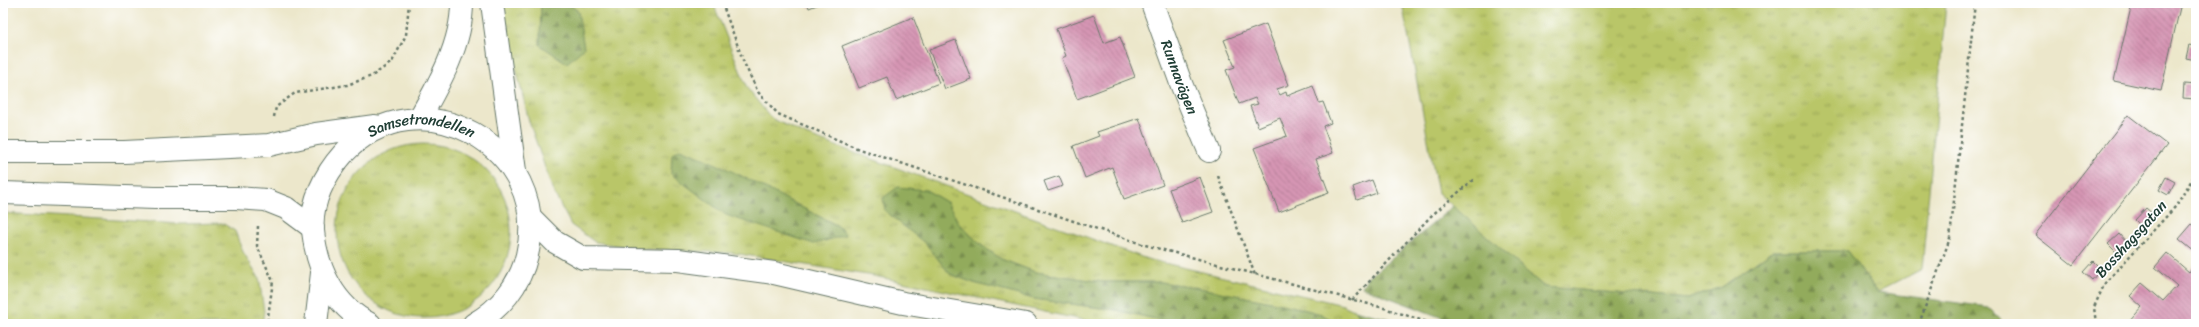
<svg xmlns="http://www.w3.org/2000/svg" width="2199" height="327" font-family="Sriracha,sans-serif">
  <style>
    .grass { fill: url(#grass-tufts); stroke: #6c824e; fill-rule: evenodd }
    .forest { fill: url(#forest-firs); stroke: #587448 }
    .building { fill: url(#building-back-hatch) }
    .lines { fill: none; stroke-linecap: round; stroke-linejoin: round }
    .minor-casing { stroke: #677869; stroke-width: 24 }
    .path { stroke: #677869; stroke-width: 2.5; stroke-dasharray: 3 3; stroke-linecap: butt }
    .minor { stroke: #fff; stroke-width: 22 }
    .labels { text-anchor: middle; stroke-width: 3.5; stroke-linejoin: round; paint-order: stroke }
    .street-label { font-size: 15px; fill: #1f3d34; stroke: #fff }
  </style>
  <defs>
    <pattern id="grass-tufts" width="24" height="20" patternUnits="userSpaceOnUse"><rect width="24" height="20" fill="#b9c667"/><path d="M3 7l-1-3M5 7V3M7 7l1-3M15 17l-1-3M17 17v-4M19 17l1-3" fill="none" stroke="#96a256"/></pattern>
    <pattern id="forest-firs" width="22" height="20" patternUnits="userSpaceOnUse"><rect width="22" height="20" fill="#92ab5c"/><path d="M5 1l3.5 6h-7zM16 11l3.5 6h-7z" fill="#778c4d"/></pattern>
    <pattern id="building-back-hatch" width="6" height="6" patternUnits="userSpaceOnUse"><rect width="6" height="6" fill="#d695b4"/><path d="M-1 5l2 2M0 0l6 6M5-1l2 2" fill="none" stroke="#ad7b93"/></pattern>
  </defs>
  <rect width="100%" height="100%" fill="#fff"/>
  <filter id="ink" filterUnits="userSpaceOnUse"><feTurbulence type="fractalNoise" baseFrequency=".025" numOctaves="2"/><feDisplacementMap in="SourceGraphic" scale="8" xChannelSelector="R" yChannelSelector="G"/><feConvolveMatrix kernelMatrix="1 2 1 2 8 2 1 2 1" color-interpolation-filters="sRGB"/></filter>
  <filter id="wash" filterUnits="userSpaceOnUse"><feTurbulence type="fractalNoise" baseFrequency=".012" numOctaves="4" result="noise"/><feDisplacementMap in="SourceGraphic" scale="16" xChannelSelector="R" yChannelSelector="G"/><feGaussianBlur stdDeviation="0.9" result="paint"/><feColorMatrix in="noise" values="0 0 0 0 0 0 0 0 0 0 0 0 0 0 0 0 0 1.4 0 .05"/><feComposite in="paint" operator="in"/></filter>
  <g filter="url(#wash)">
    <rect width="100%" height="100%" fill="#ece7cb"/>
    <g class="grass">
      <path d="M502 3H541L540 45 578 11 567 3H713L747 88 771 118 806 135 1147 259 1343 305 1354 310 1359 317 1355 324H1339L1321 314 1291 306 1194 287 1160 282H1103L1035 272 1001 259 981 245 959 224 948 203 926 190 900 223 926 244 950 274 974 283 1034 299 1116 310 1177 324H1102L874 276 733 253 640 249 595 242 571 225 553 191 529 121 505 24ZM746 179 838 226 846 235Z"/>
      <path d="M1402 3H1946L1922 269 1877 292 1847 251H1772L1722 287 1688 299 1544 287 1438 193Z"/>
      <circle cx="424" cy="231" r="87"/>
      <path d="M3 213 181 224 222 223 235 231 242 250 259 278 264 311 262 324H3Z"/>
    </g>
    <g class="forest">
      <path d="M541 3H567L578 11 584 48 567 63 540 45Z"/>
      <path d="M680 149C735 169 785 200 838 226L846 235 814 244 726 215 671 174 672 154Z"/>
      <path d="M898 187 926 190 948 203 959 224 981 245 1001 259 1035 272 1103 282H1160L1194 287 1291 306 1321 314 1339 324H1177L1116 310 1034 299 974 283 950 274 926 244 885 211 883 198Z"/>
      <path d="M1453 206 1544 287 1688 299 1722 287 1772 251H1847L1877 292 1988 307 2005 324H1458L1362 287 1367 278 1394 257Z"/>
      <path d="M1354 310 1410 324H1355L1359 317Z"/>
    </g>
    <g id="blocks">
      <g class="building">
        <path d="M807 3H822L809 8Z"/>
        <path d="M2132 3H2181L2161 91 2114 81Z"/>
        <path d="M2195 9H2196V24L2193 23Z"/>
        <path d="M1094 15 1104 43 1120 37 1135 77 1077 99 1062 58 1066 56 1056 29Z"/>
        <path d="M913 17 939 83 896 100 887 77 859 88 842 46Z"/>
        <path d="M1266 24 1289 85 1277 89 1280 95 1286 92 1287 96 1313 86 1319 103 1323 102 1331 123 1323 126 1333 153 1316 159 1329 193 1279 212 1254 148 1287 136 1280 118 1258 127 1250 106 1258 104 1255 98 1239 104 1226 70 1235 67 1224 40Z"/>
        <path d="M956 40 971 79 945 89 929 50Z"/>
        <path d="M2189 45 2196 46V60L2186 58Z"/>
        <path d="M2184 84 2196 85 2195 99 2183 98Z"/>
        <path d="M2128 115 2167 145 2073 265 2035 235Z"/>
        <path d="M1139 118 1163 185 1124 199 1112 167 1085 178 1073 146 1099 136 1097 132Z"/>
        <path d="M1059 176 1063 186 1048 191 1044 181Z"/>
        <path d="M1200 177 1213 212 1182 223 1169 189Z"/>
        <path d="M2166 177 2175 182 2168 195 2159 190Z"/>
        <path d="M1372 180 1377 193 1357 200 1353 187Z"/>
        <path d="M2146 208 2154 215 2142 227 2135 220Z"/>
        <path d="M2192 224 2196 227V253L2179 239Z"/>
        <path d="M2119 234 2127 243 2116 252 2108 244Z"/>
        <path d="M2167 253 2189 272 2196 264V324H2129L2128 323 2142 307 2130 296 2142 283 2163 301 2177 286 2155 267Z"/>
        <path d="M2093 261 2101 269 2092 280 2083 272Z"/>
      </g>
    </g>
  </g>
  <g filter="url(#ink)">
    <use href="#blocks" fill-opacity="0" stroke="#677869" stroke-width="1"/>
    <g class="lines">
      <defs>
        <g id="minor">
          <path d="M492 3 515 171"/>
          <path id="s1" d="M1152 3 1182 86 1209 151"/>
          <path d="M419 119C439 84 462 44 462 3"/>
          <path d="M3 152H124L269 145 316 134 375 126"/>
          <path d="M3 193 155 198H236L266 200 286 208 313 228"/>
          <path d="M531 218 555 242 583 258 678 260 774 273 903 303 1026 324"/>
          <path d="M316 324 322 273"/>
          <path id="s2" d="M370 324C334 306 317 269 313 231 310 203 325 174 343 154 418 72 553 147 527 255 520 285 500 309 474 324"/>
        </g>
      </defs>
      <use href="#minor" class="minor-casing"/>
      <g class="path">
        <path d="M722 3 744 63 758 92 778 114 859 149 1145 245 1384 308 1433 324"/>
        <path d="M274 117 276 107 295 93 347 85 372 76 392 62 406 35 409 3"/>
        <path d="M1218 176 1255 275"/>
        <path d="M258 226 257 246 273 281 267 324"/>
        <path d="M1352 300 1431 216 1474 179"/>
        <path d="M1919 324 1950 238 1975 3"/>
        <path d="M2096 324 2094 307 2105 283 2176 206 2196 173"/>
      </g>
      <use href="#minor" class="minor"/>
    </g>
  </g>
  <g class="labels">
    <g class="street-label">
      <text dy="5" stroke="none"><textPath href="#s1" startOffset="79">Runnavägen</textPath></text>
      <text dy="5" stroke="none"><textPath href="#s2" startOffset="287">Samsetrondellen</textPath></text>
      <text transform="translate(2131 239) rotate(-48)" y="5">Bosshagsgatan</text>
    </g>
  </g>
  <rect width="2199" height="327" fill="none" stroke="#fff" stroke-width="16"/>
</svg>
